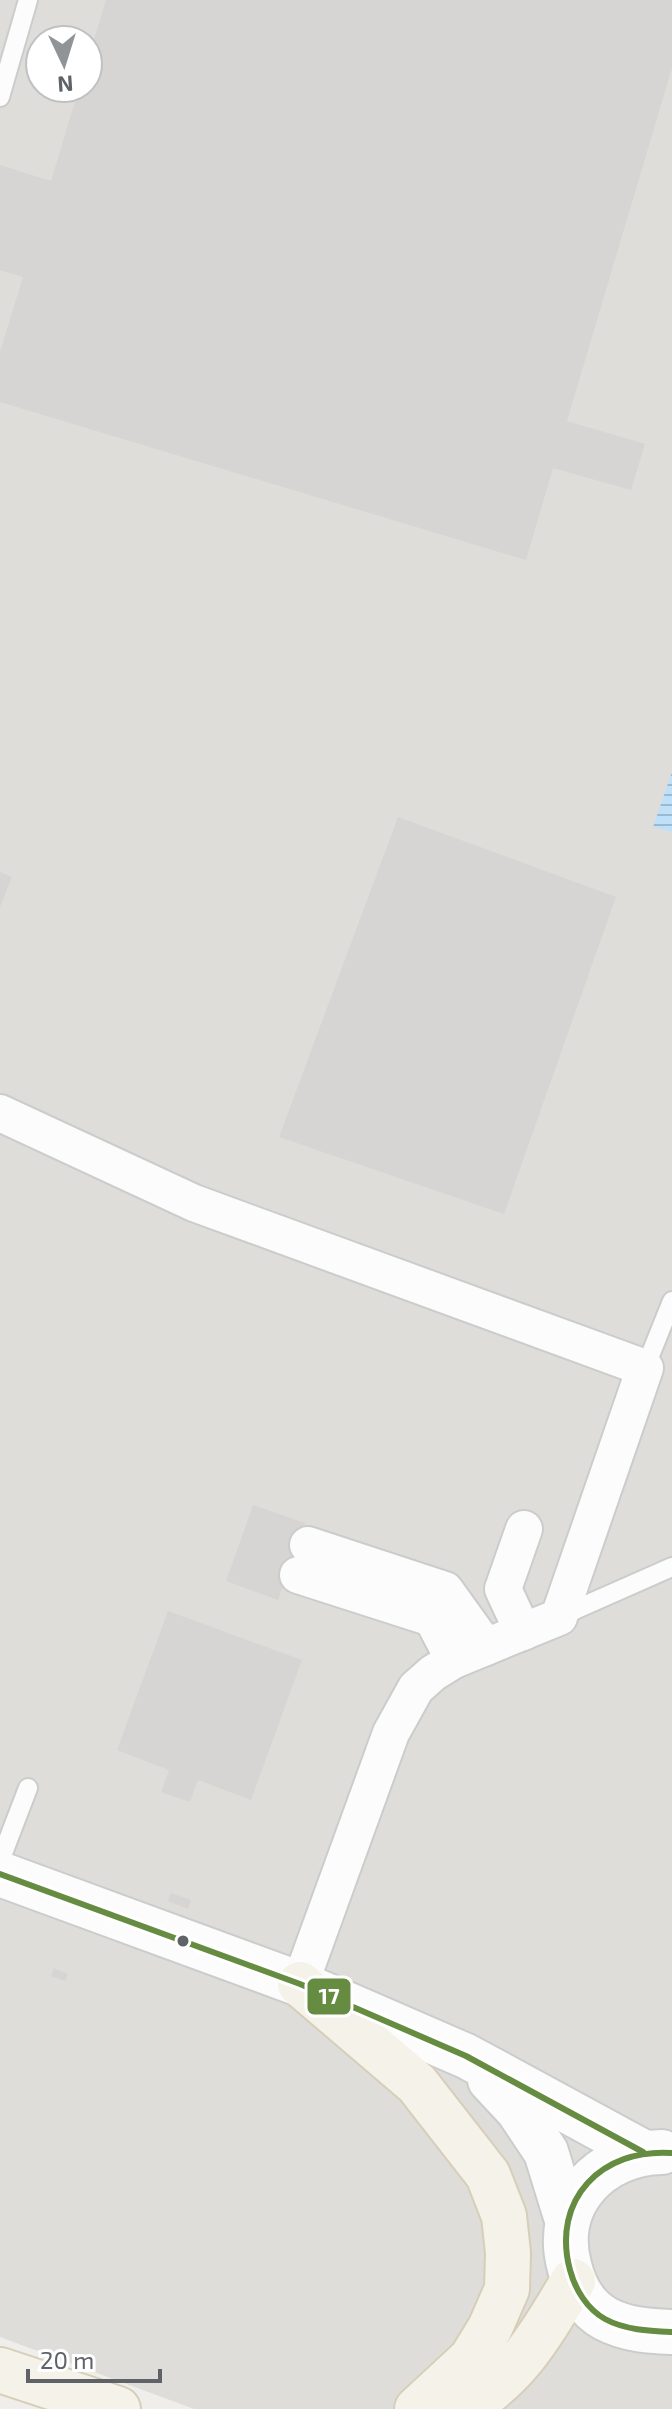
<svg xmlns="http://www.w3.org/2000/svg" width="672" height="2409" font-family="'Exo 2',sans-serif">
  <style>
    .industrial { fill: #dfddda; fill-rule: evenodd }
    .water { fill: url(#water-rules) }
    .building { fill: #d6d5d3 }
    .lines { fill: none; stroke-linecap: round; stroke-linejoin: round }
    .service-casing { stroke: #cbcccc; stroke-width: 22 }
    .minor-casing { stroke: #cbcccc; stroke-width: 40 }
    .tertiary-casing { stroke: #cbcccc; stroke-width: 48 }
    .primary-casing { stroke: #d7ceb8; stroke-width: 48 }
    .service { stroke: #fdfcfc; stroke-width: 18 }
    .minor { stroke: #fdfcfc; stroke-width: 36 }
    .tertiary { stroke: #fdfcfc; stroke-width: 44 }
    .primary { stroke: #f4f2e9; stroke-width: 44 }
    .bus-1-casing { stroke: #fff; stroke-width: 12 }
    .bus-1 { stroke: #668c41; stroke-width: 6 }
    .bus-dot { fill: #5f6368; stroke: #fff; stroke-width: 3 }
    .line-badge { stroke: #fff; stroke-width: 3 }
    .badge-label { font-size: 22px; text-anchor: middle; font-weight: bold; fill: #fff }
  </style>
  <defs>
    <pattern id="water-rules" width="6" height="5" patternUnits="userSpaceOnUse" patternTransform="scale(2)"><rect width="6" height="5" fill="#bfe0f9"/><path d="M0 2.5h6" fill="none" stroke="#9eb9cd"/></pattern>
  </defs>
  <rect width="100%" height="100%" fill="#efeeea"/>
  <path class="industrial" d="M0 0H672V2409H194L0 2337ZM40 40H88V88H40Z"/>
  <path class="water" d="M672 772V832L653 827Z"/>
  <g class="building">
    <path d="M106 0H672V68L567 421 645 444 631 490 553 468 526 560 0 402V352L23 277 0 270V165L51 181 79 88H88V59Z"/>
    <path d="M398 817 616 897 504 1214 279 1137Z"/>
    <path d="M0 872 12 877 0 907Z"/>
    <path d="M253 1505 305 1523 278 1600 226 1581Z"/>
    <path d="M168 1611 302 1660 251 1800 198 1780 190 1802 161 1792 169 1770 117 1750Z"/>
    <path d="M171 1893 191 1900 188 1909 168 1901Z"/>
    <path d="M54 1968 68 1974 65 1981 51 1976Z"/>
  </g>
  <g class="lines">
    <defs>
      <g id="service">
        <path d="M0 97 28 0"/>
        <path d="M645 1368 672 1301"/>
        <path d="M561 1616 672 1567"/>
        <path d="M0 1861 28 1788"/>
      </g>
      <g id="minor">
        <path d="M0 1113 194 1203 645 1368 559 1617 454 1660 433 1673 416 1688 391 1733 300 1984"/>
        <path d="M308 1545 445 1590 486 1647"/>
        <path d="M298 1575 432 1618 454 1660"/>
        <path d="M523 1632 503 1589 524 1529"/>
      </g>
      <g id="tertiary">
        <path d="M0 1874 300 1984 466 2056 643 2152"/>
        <path d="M490 2080 518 2110 546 2152 567 2220"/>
        <path d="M662 2152C600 2153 553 2203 569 2265 574 2287 586 2308 606 2319 627 2330 650 2331 672 2332"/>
      </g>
      <g id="primary">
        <path d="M300 1984 417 2084 488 2175 504 2216 508 2253 507 2289 490 2328 471 2359 417 2409"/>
        <path d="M0 2370 118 2409"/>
        <path d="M464 2409C520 2374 540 2336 573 2281"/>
      </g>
    </defs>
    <use href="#service" class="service-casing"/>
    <use href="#minor" class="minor-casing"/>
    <use href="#tertiary" class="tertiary-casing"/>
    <use href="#primary" class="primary-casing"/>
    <use href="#service" class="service"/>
    <use href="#minor" class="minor"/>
    <use href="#tertiary" class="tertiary"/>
    <use href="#primary" class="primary"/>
    <defs>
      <g id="bus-1">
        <path d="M0 1874 300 1984 466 2056 643 2152"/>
        <path d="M672 2153C602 2148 551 2199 570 2270 575 2289 587 2309 605 2319 625 2330 650 2331 672 2332"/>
      </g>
    </defs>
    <use href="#bus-1" class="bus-1-casing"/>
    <use href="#bus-1" class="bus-1"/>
  </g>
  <circle class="bus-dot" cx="183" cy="1941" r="7"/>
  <rect class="line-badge" x="306" y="1977" width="46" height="39" rx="8" fill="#668c41"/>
  <g class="badge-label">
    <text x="329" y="2004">17</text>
  </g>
  <g transform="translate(64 64) rotate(176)"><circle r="38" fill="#ffffff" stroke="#bfc1c3" stroke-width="2"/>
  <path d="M0-6L14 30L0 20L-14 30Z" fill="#919496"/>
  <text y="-12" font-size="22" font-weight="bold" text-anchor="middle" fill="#5f6368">N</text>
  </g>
  <path d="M28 2369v12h132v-12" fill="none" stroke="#5f6368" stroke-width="4"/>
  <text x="40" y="2369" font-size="24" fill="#5f6368" stroke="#ffffff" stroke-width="6" paint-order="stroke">20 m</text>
</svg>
